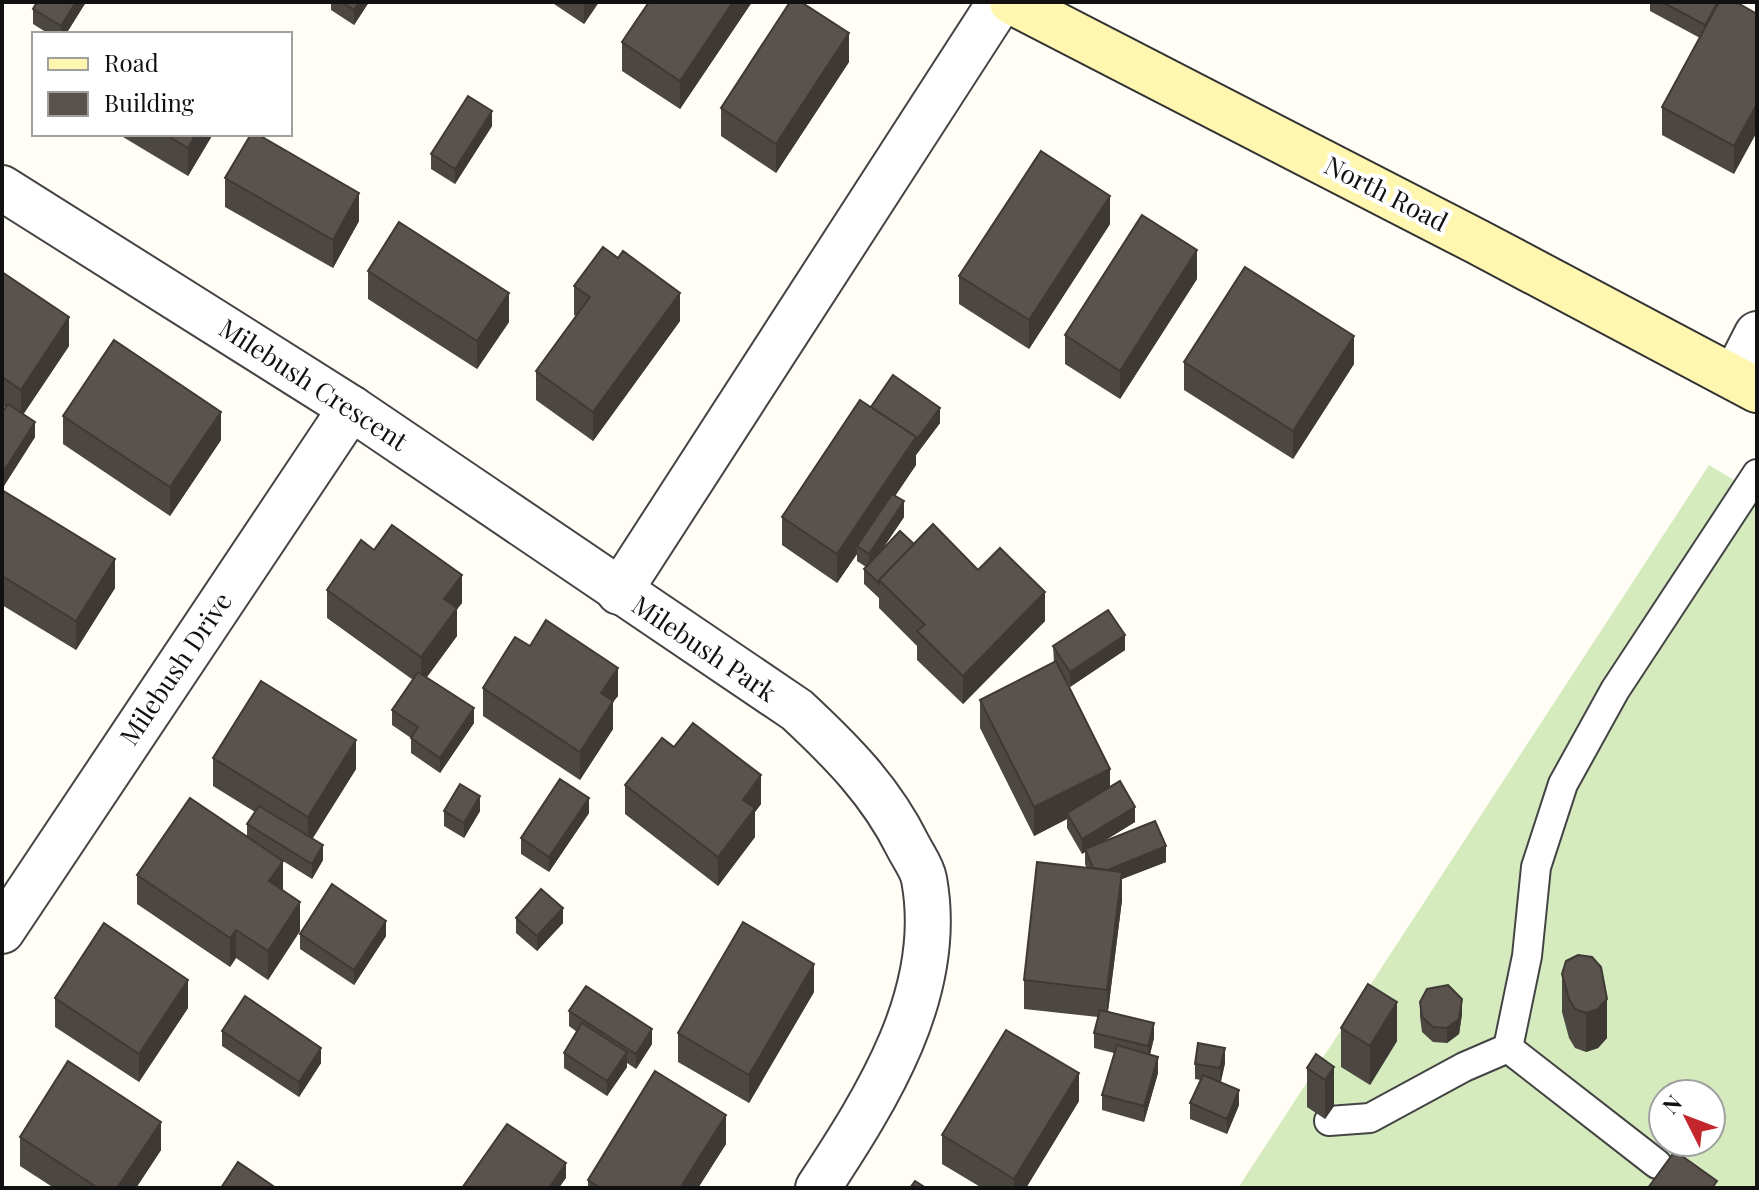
<svg xmlns="http://www.w3.org/2000/svg" width="1759" height="1190" font-family="'Playfair Display',serif">
  <style>
    .grass { fill: #d5ebbd; fill-rule: evenodd }
    .lines { fill: none; stroke-linecap: round; stroke-linejoin: round }
    .lane-casing { stroke: #444; stroke-width: 32 }
    .street-casing { stroke: #444; stroke-width: 48 }
    .secondary-casing { stroke: #333; stroke-width: 48 }
    .lane { stroke: #fff; stroke-width: 28 }
    .street { stroke: #fff; stroke-width: 44 }
    .secondary { stroke: #fff6b0; stroke-width: 44 }
    .wall { fill: #4d4742 }
    .shaded-wall { fill: #3f3936 }
    .building { fill: #5a524d; stroke: #3f3936; stroke-width: 2 }
    .labels { text-anchor: middle; stroke-width: 8; stroke-linejoin: round; paint-order: stroke }
    .street-label { font-size: 26px; fill: #111; stroke: #fff }
  </style>
  <rect width="100%" height="100%" fill="#fffdf5"/>
  <path class="grass" d="M1709 465 1757 494V1188H1238ZM1663 1094H1711V1142H1663Z"/>
  <g class="lines">
    <defs>
      <g id="lane">
        <path d="M1329 1121 1370 1118 1464 1067 1508 1048"/>
        <path d="M1657 1164 1508 1048 1527 956 1536 867 1563 784 1615 690 1757 474"/>
      </g>
      <g id="street">
        <path d="M2 188 351 408 797 710C841 751 881 791 908 846 913 856 922 868 924 879 945 992 877 1098 818 1188"/>
        <path d="M1735 377 1757 334"/>
        <path d="M619 592 1000 2"/>
        <path d="M2 931 351 408"/>
      </g>
      <path id="secondary" d="M1012 2 1476 241 1757 390"/>
    </defs>
    <use href="#lane" class="lane-casing"/>
    <use href="#street" class="street-casing"/>
    <use href="#secondary" class="secondary-casing"/>
    <use href="#lane" class="lane"/>
    <use href="#street" class="street"/>
    <use href="#secondary" class="secondary"/>
  </g>
  <g class="wall">
    <path d="M37 2H86L66 34H49L33 24V9Z"/>
    <path d="M331 2H369L354 25 331 10Z"/>
    <path d="M551 2H599L584 24Z"/>
    <path d="M649 2H752L680 109 622 71V42Z"/>
    <path d="M1650 2H1736L1734 174 1662 135V107L1700 38 1650 11Z"/>
    <path d="M849 62 776 173 721 136V108Z"/>
    <path d="M492 126 455 184 431 169V154Z"/>
    <path d="M118 134H213L188 176Z"/>
    <path d="M225 178 359 221 333 268 225 207Z"/>
    <path d="M1110 224 1029 349 959 304V276Z"/>
    <path d="M368 271 509 322 477 369 368 299Z"/>
    <path d="M2 272 69 346 23 414 35 437 2 489 5 407 2 405Z"/>
    <path d="M1197 279 1120 399 1065 364V335Z"/>
    <path d="M574 286 680 321 593 441 536 400V371L576 316 574 315Z"/>
    <path d="M1184 362 1354 364 1293 459 1184 390Z"/>
    <path d="M871 407 940 423 916 455V465L895 496 904 517 881 551 914 544 978 570 1045 621 963 704 917 660V646L879 608V598L864 584V569L866 567 857 561V554L837 583 782 545V517Z"/>
    <path d="M63 416 221 440 170 516 63 444Z"/>
    <path d="M2 490 115 588 76 650 2 605Z"/>
    <path d="M374 550 462 603 457 609V636L427 677 474 723 440 773 411 753V738L392 725V710L413 680 327 618V590Z"/>
    <path d="M530 646 618 696 613 702V729L580 780 483 716V688Z"/>
    <path d="M1053 646 1125 650 1070 687 1064 677 1110 787 1135 822 1104 841 1166 862 1122 879V900L1108 1012 1154 1038 1150 1055 1158 1073 1144 1122 1102 1110V1095L1114 1053 1094 1048V1033L1098 1017 1024 1009V980L1086 867 1085 864V852L1082 854 1067 828V819L1034 836 980 728V700L1054 662Z"/>
    <path d="M674 747 761 804 755 812V837L718 886 625 814V785Z"/>
    <path d="M213 758 356 769 312 839 323 860 312 879 283 861 282 890 300 931 268 980 236 958 230 967 137 904V875L247 837V824L255 812 213 786Z"/>
    <path d="M444 811H480L464 838 444 826Z"/>
    <path d="M589 813 549 872 521 854V838Z"/>
    <path d="M516 918 563 923 537 951 516 933Z"/>
    <path d="M300 934 386 936 354 985 300 949Z"/>
    <path d="M1562 974 1607 1038 1598 1048 1586 1052 1575 1048 1569 1038 1562 1012Z"/>
    <path d="M814 992 749 1103 678 1062V1033Z"/>
    <path d="M55 998 188 1008 139 1082 55 1027Z"/>
    <path d="M1420 1002 1462 1014 1459 1034 1447 1043 1433 1042 1422 1032 1420 1017Z"/>
    <path d="M569 1011 652 1044 636 1069 627 1063V1067L607 1096 564 1068V1053L577 1032 569 1026Z"/>
    <path d="M1341 1028 1397 1041 1370 1085 1341 1067Z"/>
    <path d="M222 1031 321 1063 299 1097 222 1046Z"/>
    <path d="M1316 1054 1334 1106 1325 1119 1307 1107V1068Z"/>
    <path d="M1225 1063 1221 1082 1239 1105 1227 1134 1190 1119V1103L1201 1080 1195 1079V1064Z"/>
    <path d="M1079 1101 1026 1188H982L942 1164V1135Z"/>
    <path d="M20 1137 161 1150 136 1188H54L20 1166Z"/>
    <path d="M726 1144 698 1188H588V1180Z"/>
  </g>
  <g class="shaded-wall">
    <path d="M76 2H86L66 34H61V26Z"/>
    <path d="M359 2H369L354 25V10Z"/>
    <path d="M584 2H599L584 24Z"/>
    <path d="M733 2H752L680 109V81Z"/>
    <path d="M849 33V62L776 173V144Z"/>
    <path d="M1757 104V132L1734 174V146Z"/>
    <path d="M492 111V126L455 184V169Z"/>
    <path d="M196 134H213L188 176V148Z"/>
    <path d="M359 193V221L333 268V240Z"/>
    <path d="M1110 196V224L1029 349V320Z"/>
    <path d="M1197 250V279L1120 399V371Z"/>
    <path d="M509 293V322L477 369V341Z"/>
    <path d="M680 293V321L593 441V412Z"/>
    <path d="M69 317V346L21 418V390Z"/>
    <path d="M1354 336V364L1293 459V431Z"/>
    <path d="M940 408V423L916 455V465L860 548 857 546V554L837 583V554L916 437Z"/>
    <path d="M221 412V440L170 516V487Z"/>
    <path d="M35 422V437L2 489V474Z"/>
    <path d="M904 501V517L869 569V554Z"/>
    <path d="M115 559V588L76 650V621Z"/>
    <path d="M462 575V603L457 609V636L421 685V657L444 599Z"/>
    <path d="M1045 592V621L963 704V676Z"/>
    <path d="M1125 635V650L1070 687V672Z"/>
    <path d="M618 668V696L613 702V729L580 780V752L601 693Z"/>
    <path d="M474 708V723L440 773V758Z"/>
    <path d="M356 740V769L308 846V817Z"/>
    <path d="M1110 769V797L1067 813V819L1034 836V807Z"/>
    <path d="M761 775V804L755 812V837L718 886V857L743 800Z"/>
    <path d="M480 796V811L464 838V823Z"/>
    <path d="M589 798V813L549 872V857Z"/>
    <path d="M1135 807V822L1086 852 1085 849V852L1082 854V839Z"/>
    <path d="M323 845V860L312 879V864Z"/>
    <path d="M1166 846V862L1122 879V900L1107 1018V990L1095 875Z"/>
    <path d="M283 861V889L269 910V881Z"/>
    <path d="M300 902V931L268 980V951Z"/>
    <path d="M563 908V923L537 951V936Z"/>
    <path d="M386 921V936L354 985V970Z"/>
    <path d="M236 930V958L230 967V938Z"/>
    <path d="M814 964V992L749 1103V1075Z"/>
    <path d="M188 980V1008L139 1082V1054Z"/>
    <path d="M1462 999V1014L1459 1034 1447 1043V1028Z"/>
    <path d="M1607 999V1038L1598 1048 1586 1052V1013Z"/>
    <path d="M1397 1002V1041L1370 1085V1046Z"/>
    <path d="M1154 1023V1038L1148 1061V1046Z"/>
    <path d="M652 1029V1044L636 1069V1054Z"/>
    <path d="M321 1048V1063L299 1097V1082Z"/>
    <path d="M1225 1048V1063L1220 1084V1068Z"/>
    <path d="M627 1052V1067L607 1096V1081Z"/>
    <path d="M1158 1057V1073L1144 1122V1106Z"/>
    <path d="M1334 1067V1106L1325 1119V1080Z"/>
    <path d="M1079 1073V1101L1026 1188H1014V1179Z"/>
    <path d="M1239 1090V1105L1227 1134V1119Z"/>
    <path d="M726 1115V1144L698 1188H680Z"/>
    <path d="M161 1122V1150L136 1188H117Z"/>
    <path d="M566 1163V1178L559 1188H549Z"/>
  </g>
  <g class="building">
    <path d="M37 2H76L61 26 33 9Z"/>
    <path d="M342 2H359L354 10Z"/>
    <path d="M649 2H733L680 81 622 42Z"/>
    <path d="M790 2H801L849 33 776 144 721 108Z"/>
    <path d="M1662 2H1718L1705 25Z"/>
    <path d="M1719 2H1736L1757 14V104L1734 146 1662 107Z"/>
    <path d="M468 96 492 111 455 169 431 154Z"/>
    <path d="M165 134H196L188 148Z"/>
    <path d="M251 134H257L359 193 333 240 225 178Z"/>
    <path d="M1041 151 1110 196 1029 320 959 276Z"/>
    <path d="M1142 215 1197 250 1120 371 1065 335Z"/>
    <path d="M399 222 509 293 477 341 368 271Z"/>
    <path d="M603 247 618 258 623 251 680 293 593 412 536 371 590 297 574 286Z"/>
    <path d="M1245 267 1354 336 1293 431 1184 362Z"/>
    <path d="M2 272 69 317 21 390 2 377Z"/>
    <path d="M114 340 221 412 170 487 63 416Z"/>
    <path d="M893 375 940 408 916 440V437L871 407Z"/>
    <path d="M860 400 916 437 837 554 782 517Z"/>
    <path d="M8 404 35 422 2 474V412Z"/>
    <path d="M2 490 115 559 76 621 2 576Z"/>
    <path d="M892 494 904 501 869 554 857 546Z"/>
    <path d="M933 524 978 570 1000 548 1045 592 963 676 917 631 925 625 879 580Z"/>
    <path d="M392 525 462 575 444 599 457 608 421 657 327 590 361 540 374 550Z"/>
    <path d="M900 531 914 544 879 580V583L864 569Z"/>
    <path d="M1108 610 1125 635 1070 672 1053 646Z"/>
    <path d="M546 620 618 668 601 693 613 701 580 752 483 688 515 637 530 646Z"/>
    <path d="M1056 661 1110 769 1034 807 980 700Z"/>
    <path d="M418 672 474 708 440 758 411 738 418 727 392 710Z"/>
    <path d="M261 681 356 740 308 817 213 758Z"/>
    <path d="M693 723 761 775 743 800 755 808 718 857 625 785 662 738 674 747Z"/>
    <path d="M560 779 589 798 549 857 521 838Z"/>
    <path d="M1120 781 1135 807 1082 839 1067 813Z"/>
    <path d="M460 784 480 796 464 823 444 811Z"/>
    <path d="M190 798 283 861 269 881 300 902 268 951 236 930 230 938 137 875Z"/>
    <path d="M259 806 323 845 312 864 247 824Z"/>
    <path d="M1155 821 1166 846 1108 870 1093 868 1085 849Z"/>
    <path d="M1037 862 1122 872 1107 990 1024 980Z"/>
    <path d="M332 884 386 921 354 970 300 934Z"/>
    <path d="M541 889 563 908 537 936 516 918Z"/>
    <path d="M743 922 814 964 749 1075 678 1033Z"/>
    <path d="M104 923 188 980 139 1054 55 998Z"/>
    <path d="M1578 955 1592 957 1601 967 1607 999 1598 1009 1586 1013 1575 1009 1569 999 1562 974 1566 961Z"/>
    <path d="M1368 984 1397 1002 1370 1046 1341 1028Z"/>
    <path d="M1448 985 1462 999 1459 1019 1447 1028 1433 1027 1422 1017 1420 1002 1427 989Z"/>
    <path d="M586 986 652 1029 636 1054 569 1011Z"/>
    <path d="M245 996 321 1048 299 1082 222 1031Z"/>
    <path d="M1100 1010 1154 1023 1148 1046 1094 1033Z"/>
    <path d="M582 1023 627 1052 607 1081 564 1053Z"/>
    <path d="M1006 1030 1079 1073 1014 1179 942 1135Z"/>
    <path d="M1198 1043 1225 1048 1220 1068 1195 1064Z"/>
    <path d="M1117 1045 1158 1057 1144 1106 1102 1095Z"/>
    <path d="M1316 1054 1334 1067 1325 1080 1307 1068Z"/>
    <path d="M68 1061 161 1122 117 1188H98L20 1137Z"/>
    <path d="M655 1071 726 1115 680 1188H600L588 1180Z"/>
    <path d="M1203 1075 1239 1090 1227 1119 1190 1103Z"/>
    <path d="M507 1124 566 1163 549 1188H462Z"/>
    <path d="M1675 1151 1717 1181 1712 1188H1648Z"/>
    <path d="M238 1162 276 1188H221Z"/>
    <path d="M915 1181 926 1188H910Z"/>
  </g>
  <g class="labels">
    <g class="street-label">
      <text transform="translate(1386 194) rotate(27)" y="9">North Road</text>
      <text transform="translate(313 385) rotate(33)" y="9">Milebush Crescent</text>
      <text transform="translate(704 649) rotate(34)" y="9">Milebush Park</text>
      <text transform="translate(176 669) rotate(-56)" y="9">Milebush Drive</text>
    </g>
  </g>
  <rect width="1759" height="1190" fill="none" stroke="#111111" stroke-width="8"/>
  <rect x="32" y="32" width="260" height="104" fill="#ffffff" stroke="#a0a0a0" stroke-width="2"/>
  <rect x="48" y="58" width="40" height="12" fill="#fff6b0" stroke="#a0a0a0" stroke-width="2"/>
  <text x="104" y="72" font-size="24" fill="#111111">Road</text>
  <rect x="48" y="92" width="40" height="24" fill="#5a524d" stroke="#a0a0a0" stroke-width="2"/>
  <text x="104" y="112" font-size="24" fill="#111111">Building</text>
  <g transform="translate(1687 1118) rotate(312)"><circle r="38" fill="#ffffff" stroke="#a0a0a0" stroke-width="2"/>
  <path d="M0-6L14 30L0 20L-14 30Z" fill="#c4262e"/>
  <text y="-12" font-size="22" font-weight="bold" text-anchor="middle" fill="#111111">N</text>
  </g>
</svg>
